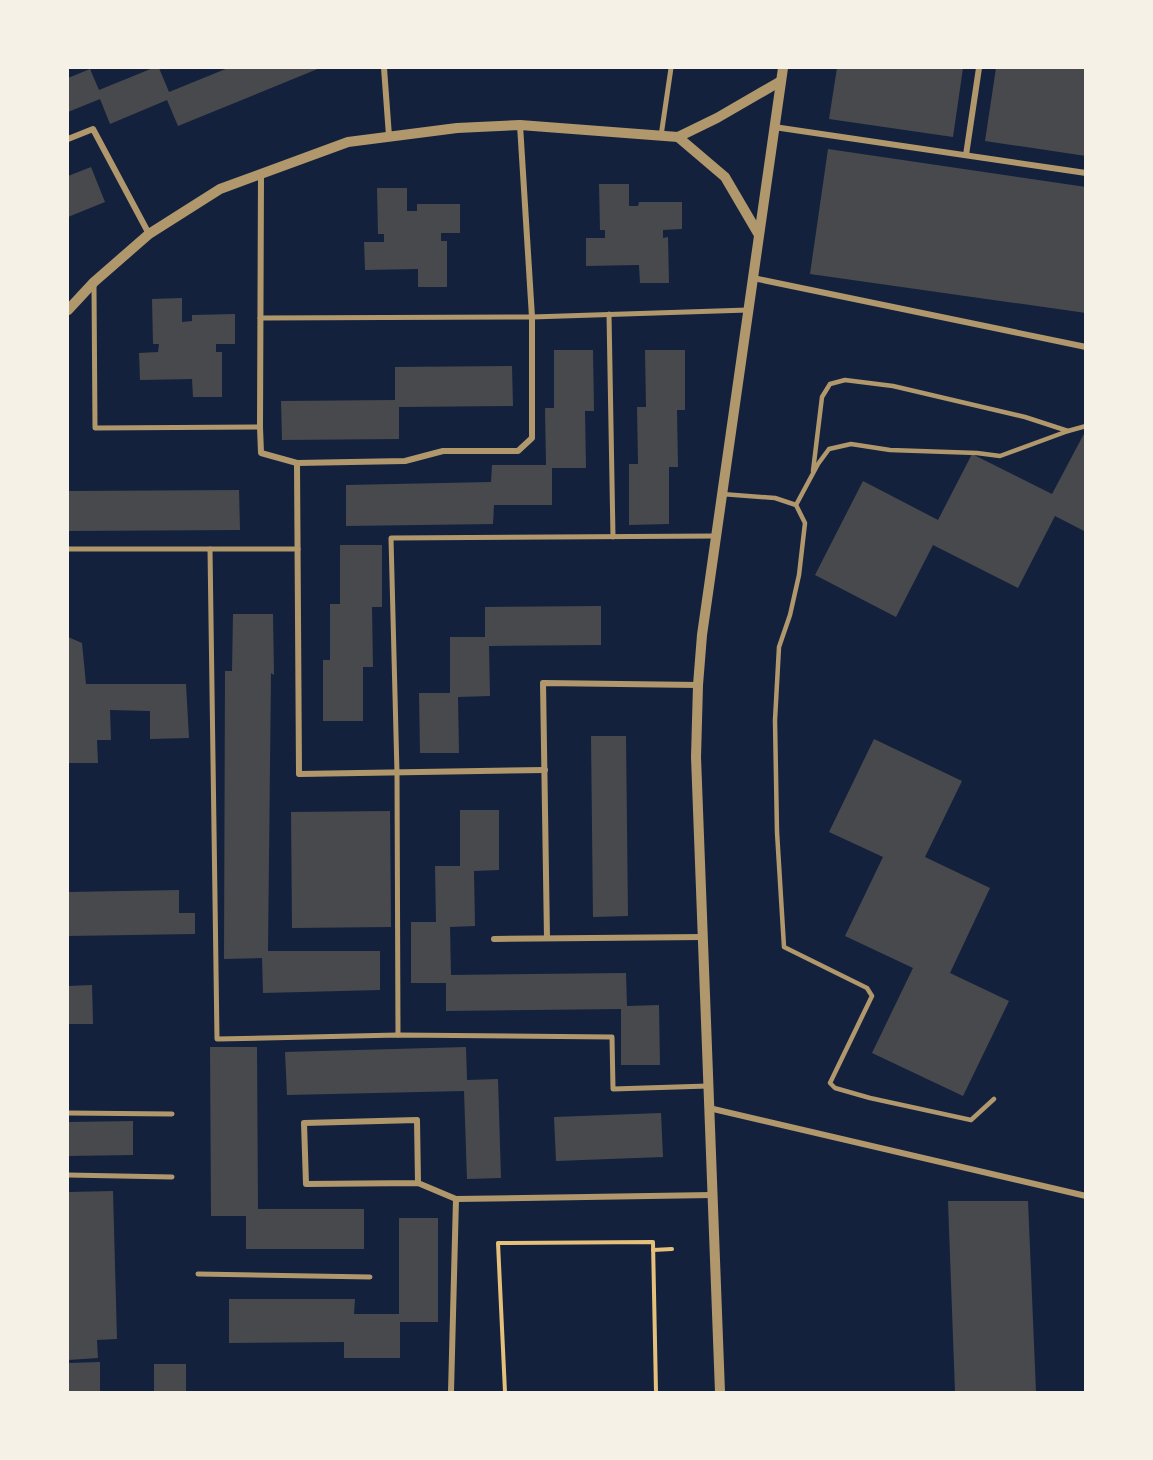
<svg xmlns="http://www.w3.org/2000/svg" width="1153" height="1460" font-family="'DejaVu Sans',sans-serif">
  <style>
    .building { fill: #48494c }
    .lines { fill: none; stroke-linecap: round; stroke-linejoin: round }
    .path { stroke: #e5c07b; stroke-width: 4 }
    .service { stroke: #b1986c; stroke-width: 4.5 }
    .pedestrian { stroke: #b1986c; stroke-width: 5 }
    .minor { stroke: #b1986c; stroke-width: 6 }
    .tertiary { stroke: #b1986c; stroke-width: 10 }
  </style>
  <rect width="100%" height="100%" fill="#14213d"/>
  <g class="building">
    <path d="M153 68H159L169 92 228 68H320L178 126 167 100 110 124 100 99 68 112V78L90 69 99 90Z"/>
    <path d="M837 68H963L953 137 829 119Z"/>
    <path d="M996 68H1086V156L985 141Z"/>
    <path d="M828 149 1086 187V313L810 274Z"/>
    <path d="M91 167 105 202 68 217V176Z"/>
    <path d="M599 184H629V206H638L639 202H682V229L663 230V238L668 237 669 283H640L639 265 586 266V238H605V230H600Z"/>
    <path d="M377 188H407V211H417V204H460V233H441V241H447V287H418V269L365 270 364 242H384V234H378Z"/>
    <path d="M182 298V322L192 321V315L235 314V344H216V352H222V397H193L192 379 140 380 139 353 158 352 159 344H153L152 299Z"/>
    <path d="M554 350H593L594 411H585L586 468H552V505H494L493 524 346 526V485L491 482 492 465H546L545 408H554Z"/>
    <path d="M645 350H685V410H677L678 467H669V524L629 525V464H638L637 407H646Z"/>
    <path d="M512 366 513 406 399 407V439L282 440 281 401 395 400V367Z"/>
    <path d="M1086 430V532L1055 516 1018 588 933 545 896 617 815 575 863 481 938 520 972 454 1052 494Z"/>
    <path d="M239 490 240 530 68 531V491Z"/>
    <path d="M340 545H382V607H372L373 667H363V721H323V660H330V604H340Z"/>
    <path d="M601 606V645L489 646 490 696 458 697 459 753H420L419 693H450V637H485V607Z"/>
    <path d="M233 614H273L274 675 271 673 268 951H380V990L263 993 262 958 224 959 225 671H232Z"/>
    <path d="M68 637 82 643 86 684H186L189 738 150 739V711L110 710 111 740H97L98 763H68Z"/>
    <path d="M591 736H626L628 916 593 917Z"/>
    <path d="M874 739 962 781 925 857 990 888 950 973 1009 1001 963 1096 872 1053 913 968 845 936 883 857 829 832Z"/>
    <path d="M460 810H499V870L474 871 475 926 450 927 451 975 626 973 627 1006 659 1005 660 1065H621V1009L446 1011V983H411V922H436L435 866H460Z"/>
    <path d="M390 811 391 927 292 928 291 812Z"/>
    <path d="M179 890V913H195V934L68 936V892Z"/>
    <path d="M92 985 93 1024H68V986Z"/>
    <path d="M210 1047H257L258 1209H364V1249H246V1216H211Z"/>
    <path d="M466 1047 467 1080 498 1079 501 1178 467 1179 464 1091 287 1095 285 1052Z"/>
    <path d="M661 1113 663 1157 556 1161 554 1117Z"/>
    <path d="M133 1121V1155L68 1156V1122Z"/>
    <path d="M113 1191 117 1339 97 1340 98 1358 68 1360V1192Z"/>
    <path d="M948 1201H1028L1036 1392H955Z"/>
    <path d="M399 1218H438V1322H400V1358H344V1342L229 1343V1299H355L354 1314H399Z"/>
    <path d="M100 1362V1392H68V1363Z"/>
    <rect x="154" y="1364" width="32" height="28"/>
  </g>
  <g class="lines">
    <g class="path">
      <path d="M653 1250 672 1249"/>
      <path d="M505 1392 498 1243 653 1242 656 1392"/>
    </g>
    <g class="service">
      <path d="M813 471 822 397 830 384 845 380 893 386 1025 417 1068 431"/>
      <path d="M722 494 775 498 796 505 805 523 799 575 790 615 779 647 775 720 777 832 784 947 867 988 872 996 830 1083 835 1088 870 1098 971 1120 994 1099"/>
      <path d="M796 505 818 464 829 449 851 444 890 450 977 453 1000 456 1068 431 1086 426"/>
    </g>
    <g class="pedestrian">
      <path d="M661 136 671 68"/>
      <path d="M94 286 95 428 260 427"/>
      <path d="M609 314 613 537"/>
      <path d="M260 318 532 317 748 310"/>
      <path d="M68 549H298"/>
      <path d="M210 549 217 1039 398 1035 612 1037 613 1089 708 1086"/>
      <path d="M398 1035 397 773 391 538 716 536"/>
      <path d="M68 1113 172 1114"/>
      <path d="M68 1175 172 1177"/>
      <path d="M198 1274 370 1277"/>
    </g>
    <g class="minor">
      <path d="M384 68 389 136"/>
      <path d="M774 127 1086 173"/>
      <path d="M68 139 93 129 149 234"/>
      <path d="M966 155 979 68"/>
      <path d="M261 174 260 427 261 453 297 463 405 461 443 451H518L532 438V317L520 125"/>
      <path d="M753 278 1086 347"/>
      <path d="M297 463 299 774 545 770"/>
      <path d="M547 938 543 683 698 685"/>
      <path d="M494 939 703 937"/>
      <path d="M709 1108 1086 1196"/>
      <path d="M418 1183 417 1120 304 1123 306 1184 418 1183 456 1199 712 1195"/>
      <path d="M451 1392 456 1199"/>
    </g>
    <g class="tertiary">
      <path d="M678 137 725 177 759 235"/>
      <path d="M68 310 94 282 149 234 220 189 348 142 457 128 520 125 678 137 717 118 781 81"/>
      <path d="M720 1392 696 757 698 685 702 635 783 68"/>
    </g>
  </g>
  <rect width="1153" height="1460" fill="none" stroke="#f6f1e7" stroke-width="138"/>
</svg>
